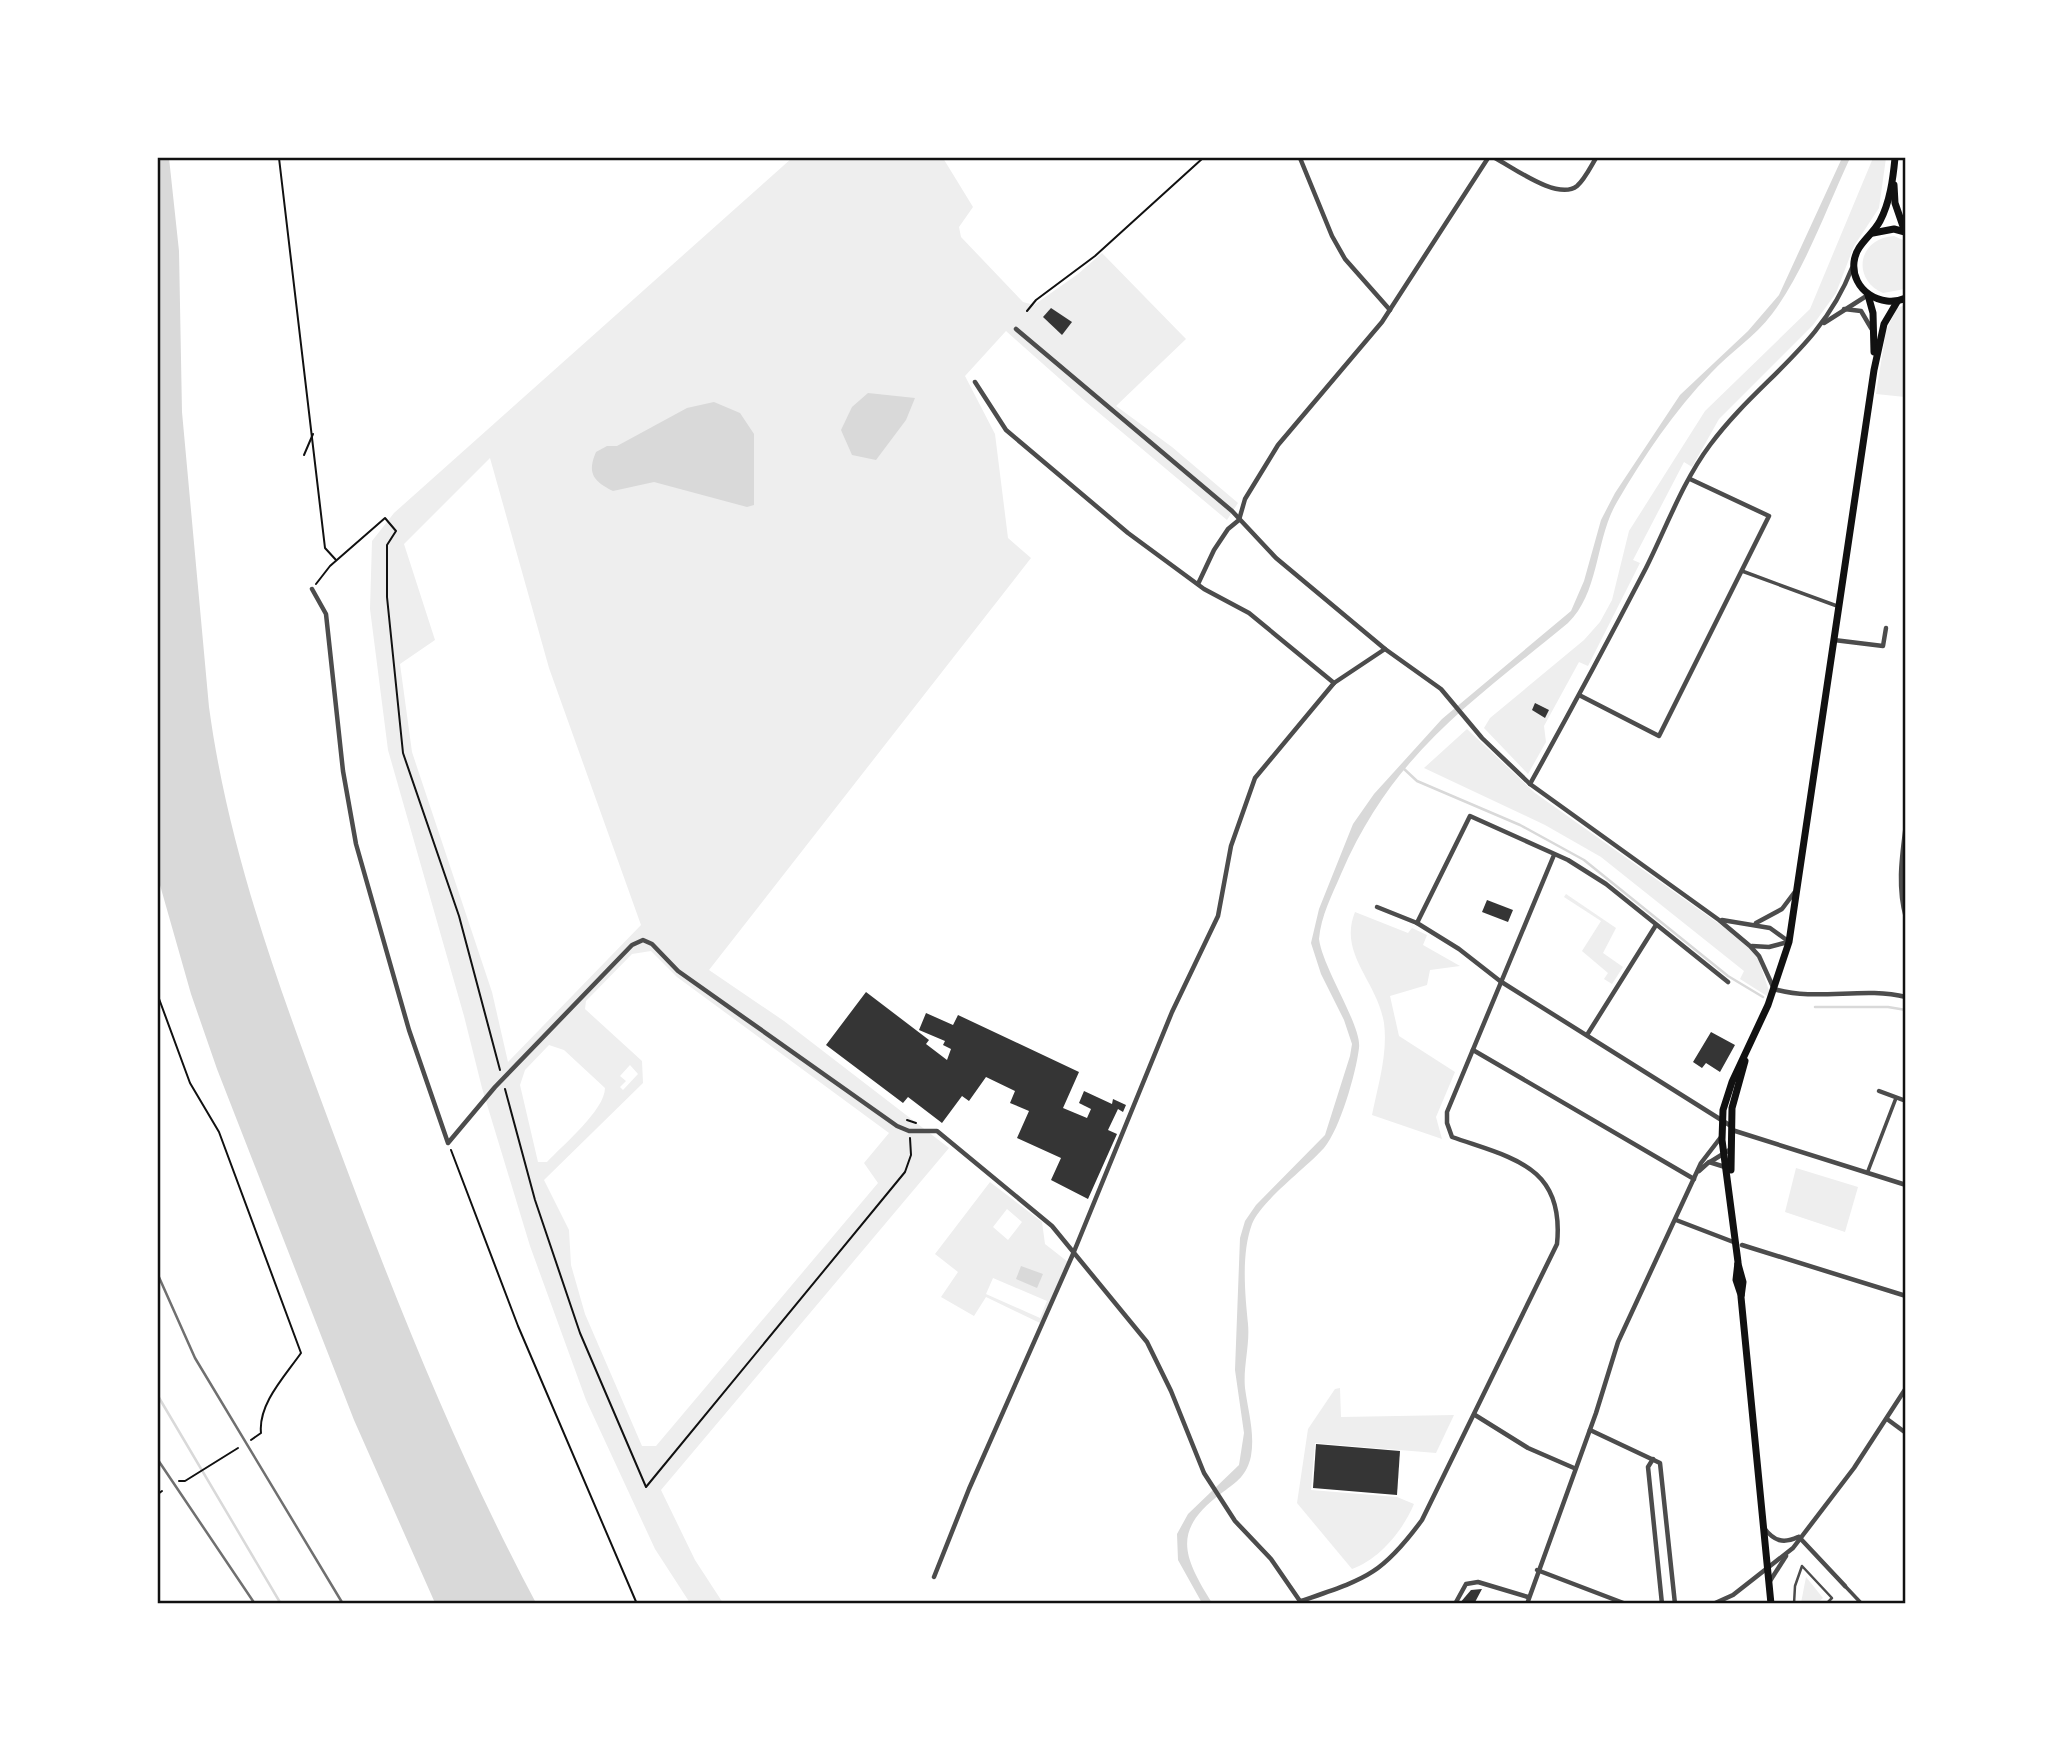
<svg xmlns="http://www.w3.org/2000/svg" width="2063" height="1761" font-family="Quicksand,sans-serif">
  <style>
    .green { fill: #eee; fill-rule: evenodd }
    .water { fill: #d9d9d9 }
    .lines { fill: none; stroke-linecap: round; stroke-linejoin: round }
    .stream { stroke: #d9d9d9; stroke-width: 2.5 }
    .building { fill: #353535 }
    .path { stroke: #111; stroke-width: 2 }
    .service { stroke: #4c4c4c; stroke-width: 2.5 }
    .pedestrian { stroke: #4c4c4c; stroke-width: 3.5 }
    .minor { stroke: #4c4c4c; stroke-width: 4.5 }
    .primary { stroke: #111; stroke-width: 7 }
    .rail { stroke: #707070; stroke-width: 2.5 }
    .neatline { fill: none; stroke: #111; stroke-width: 2.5 }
  </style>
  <rect width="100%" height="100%" fill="#fff"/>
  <g class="green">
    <path d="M792 158H943L973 207 959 227 961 237 1023 302 1034 305 1078 274 1102 253 1186 339 1116 406 1172 447 1238 503 1227 520 1086 402 1006 331 965 376 995 434 1008 538 1031 558 709 970 784 1021 949 1148 661 1490 695 1560 723 1603H690L655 1549 586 1400 530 1246 482 1088 464 1016 388 750 370 609 372 541 394 513ZM490 458 549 668 641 925 508 1062 492 992 412 752 400 664 435 640 404 544ZM651 951 677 977 889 1133 864 1163 878 1183 656 1446H642L585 1314 571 1265 569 1230 544 1180 643 1083 642 1061 585 1009 586 1001 632 954ZM549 1045 564 1050 605 1088C605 1110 562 1146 547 1162H538L520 1085 525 1070ZM630 1065 638 1074 623 1090 620 1087 626 1081 620 1076Z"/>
    <path d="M1873 158H1886L1879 208 1854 246 1836 293 1813 325 1719 419 1692 467 1684 462 1633 560 1640 563 1588 666 1579 662 1544 726 1546 742 1528 774 1484 728 1490 718 1584 640 1600 622 1612 600 1629 531 1705 411 1810 309Z"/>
    <path d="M1894 236 1905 241V289L1883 293C1851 279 1858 238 1894 236Z"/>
    <path d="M1905 305V397L1876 394 1886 331 1897 308Z"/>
    <path d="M1467 729 1535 793 1746 943 1758 958 1769 991 1767 996 1740 979 1744 971 1601 857 1545 825 1424 768Z"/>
    <path d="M1566 894 1616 928 1603 953 1623 967 1612 984 1604 979 1608 973 1582 951 1601 921 1564 897Z"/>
    <path d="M1355 912 1408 933 1412 928 1427 935 1423 945 1460 966 1430 970 1427 985 1390 996 1399 1036 1455 1072 1436 1117 1442 1139 1372 1115C1378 1085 1388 1054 1384 1023 1377 980 1338 954 1355 912Z"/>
    <path d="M1796 1168 1858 1187 1845 1232 1785 1212Z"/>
    <path d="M990 1182 1042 1222 1045 1244 1068 1262 1040 1323 986 1297 974 1316 941 1297 958 1272 935 1254ZM1007 1209 1022 1222 1008 1240 993 1227ZM993 1278 1047 1301 1040 1318 986 1294Z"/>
    <path d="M1340 1388 1341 1417 1454 1415 1436 1453 1315 1443 1311 1490 1397 1497 1414 1504C1403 1530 1380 1559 1352 1569L1297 1503 1308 1429 1335 1389Z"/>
    <path d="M1806 1577 1823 1598 1817 1603H1801Z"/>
  </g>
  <g class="water">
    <path d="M158 158H169L179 251 182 412 209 707C229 854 280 989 331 1127 392 1291 454 1449 536 1603H435L354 1420 217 1069 191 994 158 878Z"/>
    <path d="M1842 158H1850C1827 207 1804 272 1772 314 1755 337 1730 352 1711 373 1674 411 1644 456 1617 502 1595 539 1600 592 1568 623 1471 703 1393 753 1341 874 1332 895 1321 916 1319 939 1323 969 1362 1026 1359 1048 1356 1073 1340 1129 1324 1148 1306 1168 1261 1201 1252 1224 1241 1254 1245 1294 1248 1324 1250 1345 1243 1367 1245 1388 1248 1411 1255 1433 1251 1456 1247 1475 1237 1482 1223 1492 1171 1530 1183 1556 1212 1603H1202L1178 1560 1177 1534 1188 1514 1239 1465 1244 1433 1235 1370 1240 1238 1245 1221 1256 1205 1325 1135 1350 1056 1352 1044 1344 1020 1321 974 1311 943 1319 909 1353 824 1374 794 1442 719 1571 611 1584 581 1601 520 1615 493 1680 395 1748 331 1779 295Z"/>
    <path d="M868 393 915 398 906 420 876 460 852 455 841 430 852 407Z"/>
    <path d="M714 402 740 413 754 434V505L747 507 654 482 613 491C593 481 587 473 596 452L607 446H617L687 408Z"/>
    <path d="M1021 1266 1043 1274 1037 1288 1016 1279Z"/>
  </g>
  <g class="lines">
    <g class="stream">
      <path d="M1403 768 1417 781 1520 825 1584 860 1728 976 1763 997"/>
      <path d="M1815 1007H1888L1906 1010"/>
      <path d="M158 1396 281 1604"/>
    </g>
  </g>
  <g class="building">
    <path d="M1051 308 1072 322 1062 335 1043 317Z"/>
    <path d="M1535 703 1549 710 1545 718 1532 710Z"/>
    <path d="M1487 900 1513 910 1508 922 1482 912Z"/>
    <path d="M866 992 929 1040 926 1044 947 1060 951 1049 943 1045 945 1041 919 1030 926 1013 953 1025 958 1015 1079 1072 1063 1108 1087 1118 1091 1109 1079 1103 1084 1091 1112 1104 1113 1099 1126 1105 1123 1112 1118 1109 1108 1130 1117 1134 1088 1199 1051 1180 1061 1158 1017 1138 1029 1111 1010 1103 1015 1091 986 1077 969 1101 962 1096 942 1123 908 1097 903 1103 826 1045Z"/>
    <path d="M1711 1032 1735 1045 1720 1072 1706 1063 1702 1068 1693 1062Z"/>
    <path d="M1316 1444 1400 1451 1397 1495 1313 1488Z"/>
    <path d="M1482 1589 1474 1604H1459L1471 1590Z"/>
  </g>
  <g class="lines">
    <g class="path">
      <path d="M279 158 325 548 336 560"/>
      <path d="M1027 311 1036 300 1095 256 1203 158"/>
      <path d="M304 455 313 434"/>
      <path d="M316 584 330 566 385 518 396 531 387 545V597L403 753 459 916 500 1070"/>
      <path d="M158 996 190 1083 219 1132 301 1353C285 1376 258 1404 261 1433L251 1440"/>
      <path d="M505 1089 535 1200 580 1333 646 1487 905 1172 911 1155 910 1138"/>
      <path d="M907 1120 916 1123"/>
      <path d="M451 1150 518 1326 637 1604"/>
      <path d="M179 1481H185L238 1448"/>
      <path d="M158 1494 162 1491"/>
    </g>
    <path class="service" d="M1794 1604 1795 1586 1802 1566 1832 1598 1826 1604"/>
    <g class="pedestrian">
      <path d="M1742 571 1837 606"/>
      <path d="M1868 1171 1896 1098"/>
      <path d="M1845 1586 1862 1604"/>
    </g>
    <g class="minor">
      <path d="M1300 158 1332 236 1345 259 1390 310"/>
      <path d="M1495 158C1514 168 1558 201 1577 186 1585 179 1591 166 1596 158"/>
      <path d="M1844 309 1861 311 1871 328"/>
      <path d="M1824 323 1868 295"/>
      <path d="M1016 329 1232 511 1276 558 1385 649 1441 689 1482 738 1530 784 1719 920 1750 946 1759 956 1774 989C1817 1002 1863 986 1906 997"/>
      <path d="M975 382 1006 430 1128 533 1204 589 1249 613 1334 683"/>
      <path d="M1198 584 1214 550 1228 529 1239 520 1245 499 1278 445 1382 322 1488 158"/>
      <path d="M312 589 326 614 343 771 356 844 409 1030 448 1143 495 1087 632 945 643 940 652 944 678 971 897 1126 909 1131H937L1052 1226 1147 1342 1171 1391 1204 1473 1235 1521 1271 1559 1302 1604"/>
      <path d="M1834 640 1883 646 1886 628"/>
      <path d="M1581 696 1659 736 1769 516 1690 479"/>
      <path d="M1530 784C1570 712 1608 641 1646 568 1666 528 1683 481 1710 445 1758 380 1821 348 1852 268"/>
      <path d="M1906 824C1902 856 1897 886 1906 918"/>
      <path d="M1377 907 1417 923"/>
      <path d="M1722 920 1770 928 1788 941"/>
      <path d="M1756 923 1782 909 1794 893"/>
      <path d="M1752 946 1769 947 1788 942"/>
      <path d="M1728 982 1606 884 1568 860 1470 816 1417 923 1459 949 1500 981 1731 1126"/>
      <path d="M1587 1035 1656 925"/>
      <path d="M1473 1050 1694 1179"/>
      <path d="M1879 1091 1906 1101"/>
      <path d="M1732 1130 1906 1185"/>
      <path d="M1710 1162 1731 1149"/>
      <path d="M1699 1171 1709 1162 1725 1167"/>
      <path d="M1676 1220 1736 1243"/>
      <path d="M1742 1245 1906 1296"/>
      <path d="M1475 1415 1528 1448 1574 1468"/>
      <path d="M1887 1419 1906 1433"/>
      <path d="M1590 1430 1660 1463 1675 1604"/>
      <path d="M1653 1459 1648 1467 1662 1604"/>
      <path d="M1764 1528C1774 1541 1783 1544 1798 1537"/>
      <path d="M1799 1537 1845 1586"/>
      <path d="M1537 1570 1626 1604"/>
      <path d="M934 1577 969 1489 1073 1254 1172 1012 1218 916 1231 846 1255 778 1334 683 1385 649"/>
      <path d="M1770 1581 1786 1556"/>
      <path d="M1301 1601C1365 1579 1381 1576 1422 1520L1557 1244C1565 1165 1511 1158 1452 1137L1447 1123V1112L1554 855"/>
      <path d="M1455 1604 1466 1584 1478 1582 1528 1597"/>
      <path d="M1527 1604 1596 1413 1618 1342 1701 1163 1721 1137"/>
      <path d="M1713 1604 1733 1595 1793 1548 1854 1468 1906 1388"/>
    </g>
    <g class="primary">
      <path d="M1895 158C1893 179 1890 202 1880 221 1872 236 1856 244 1854 262 1851 290 1881 309 1906 298"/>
      <path d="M1894 185 1895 203 1905 232"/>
      <path d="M1873 233 1894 229 1905 232"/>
      <path d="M1868 295 1873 313 1874 352"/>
      <path d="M1731 1170 1732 1108 1745 1061"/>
      <path d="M1738 1264 1743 1282 1741 1297 1771 1604"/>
      <path d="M1741 1295 1736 1280 1738 1262 1722 1140 1723 1110 1732 1082 1768 1005 1789 942 1874 370 1884 324 1897 302"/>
    </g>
    <g class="rail">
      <path d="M158 1275 195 1358 343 1604"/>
      <path d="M158 1460 255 1604"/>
    </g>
  </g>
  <rect width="2063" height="1761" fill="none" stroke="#ffffff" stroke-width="318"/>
  <rect x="159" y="159" width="1745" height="1443" class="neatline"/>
</svg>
